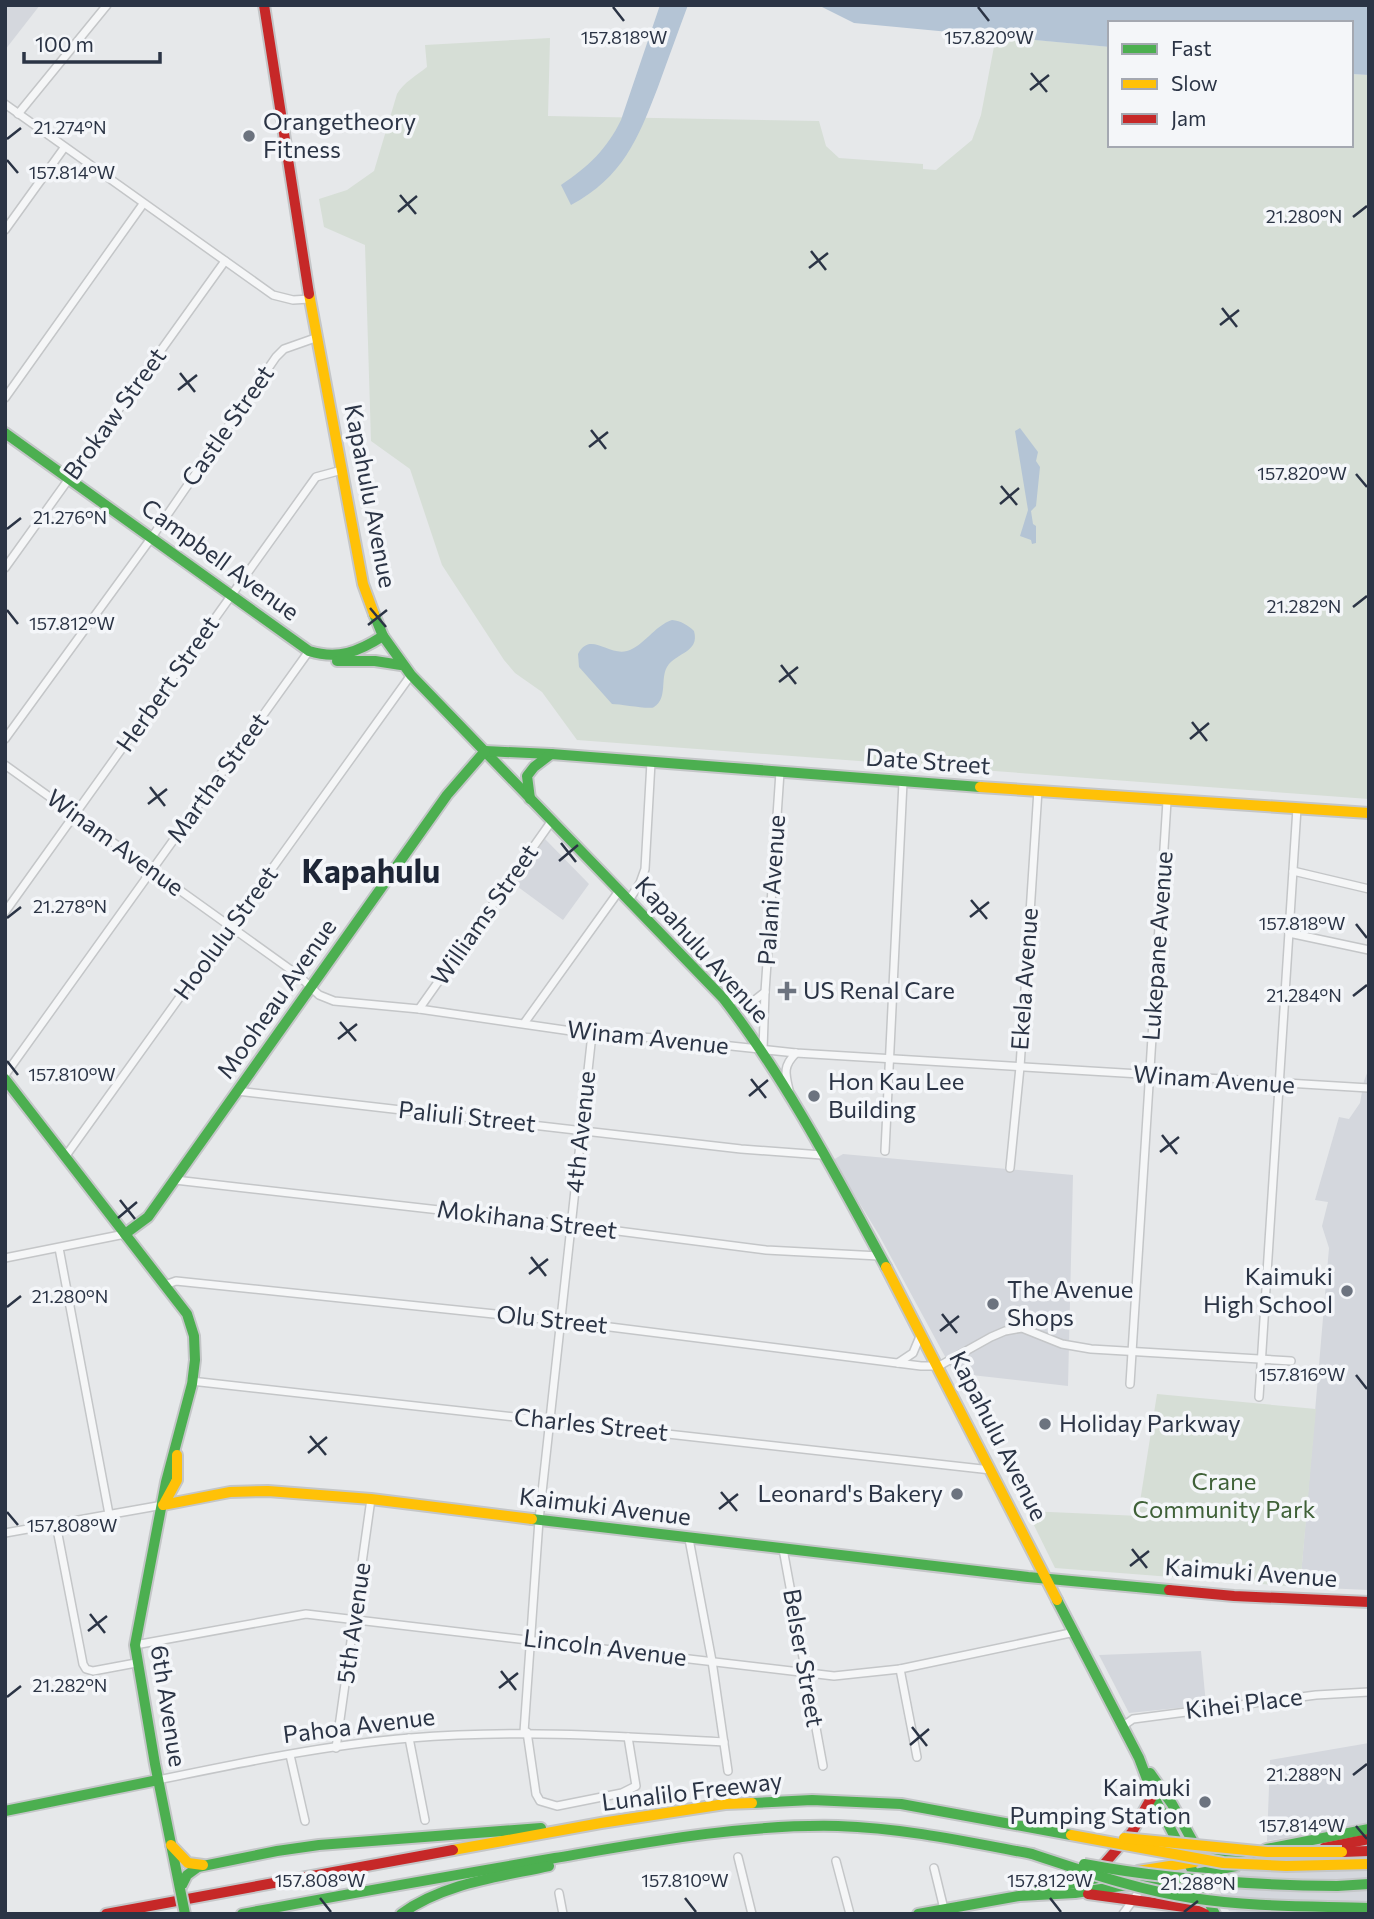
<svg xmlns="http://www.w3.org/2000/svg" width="1374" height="1919" font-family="Commissioner,sans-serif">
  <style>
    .built { fill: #d4d7dd }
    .green { fill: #d6ded6 }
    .water { fill: #b4c4d5 }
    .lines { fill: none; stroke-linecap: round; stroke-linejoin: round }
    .street-casing { stroke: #c4c6c8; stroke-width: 10 }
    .fast-casing { stroke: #c4c6c8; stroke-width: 14 }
    .slow-casing { stroke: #c4c6c8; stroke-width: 14 }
    .jam-casing { stroke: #c4c6c8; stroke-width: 14 }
    .street { stroke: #f5f6f7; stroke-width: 7 }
    .fast { stroke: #4caf50; stroke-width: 10 }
    .slow { stroke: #ffc107; stroke-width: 10 }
    .jam { stroke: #c62828; stroke-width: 10 }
    .fast-bridge-casing { stroke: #c4c6c8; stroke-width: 14; stroke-linecap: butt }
    .slow-bridge-casing { stroke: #c4c6c8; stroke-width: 14; stroke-linecap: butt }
    .fast-bridge { stroke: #4caf50; stroke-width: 10 }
    .slow-bridge { stroke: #ffc107; stroke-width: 10 }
    .ticks { fill: none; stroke: #2b3445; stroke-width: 2.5 }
    .poi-dot { fill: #6c737f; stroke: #f4f6f9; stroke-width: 2.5 }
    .labels { text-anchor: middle; stroke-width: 7; stroke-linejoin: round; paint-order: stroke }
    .poi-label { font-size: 24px; fill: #2b3445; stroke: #f4f6f9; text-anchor: start }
    .street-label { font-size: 24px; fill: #2b3445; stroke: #f4f6f9 }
    .park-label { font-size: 24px; fill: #3f6138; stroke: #f4f6f9 }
    .district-label { font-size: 32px; font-weight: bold; fill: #1d2536; stroke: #f4f6f9 }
    .ticks-label { font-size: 18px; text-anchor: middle; fill: #2b3445; stroke: #f4f6f9; stroke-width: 7; stroke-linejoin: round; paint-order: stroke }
  </style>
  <rect width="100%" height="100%" fill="#e6e8ea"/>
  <g class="built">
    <path d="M5 5H40L5 50Z"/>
    <path d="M545 839 589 884 563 920 514 884Z"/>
    <path d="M1369 1068V1590L1300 1587 1329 1248 1322 1226 1328 1202 1315 1200 1339 1117 1349 1119 1360 1103 1364 1081Z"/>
    <path d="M843 1154 1073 1175 1068 1386 954 1373 879 1235 833 1160Z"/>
    <path d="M1201 1651 1206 1705 1129 1713 1099 1655Z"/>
    <path d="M1369 1743V1823L1267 1841 1270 1760Z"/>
    <path d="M1369 1857V1907L1363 1914H1257L1229 1911 1213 1877 1291 1861Z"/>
  </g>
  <g class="green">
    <path d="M996 36 1110 47V145H1351V74L1369 75V799L577 740 542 692 515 673 504 660 442 565 410 469 371 441 365 245 324 227 319 199 347 190 374 171 397 94C404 82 416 76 427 67L425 45 550 38 548 116 819 121 826 146 839 158 923 164V169L936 170 972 140 981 115Z"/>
    <path d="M1157 1394 1316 1409 1300 1587 1055 1568 1027 1511 1140 1516 1139 1508Z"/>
  </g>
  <g class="water">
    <path d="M660 5H688C678 32 668 59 658 87 638 139 623 177 571 205L561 185C588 167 607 149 621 120Z"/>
    <path d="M818 5H1369V75L1351 74V23H1110V47L854 23Z"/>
    <path d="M1020 428 1038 452 1036 461 1040 467 1036 506 1031 511 1033 524 1036 526V543L1032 544 1031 540 1020 536 1028 510 1015 431Z"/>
    <path d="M672 620C681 621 688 625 694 631 700 653 676 652 667 667 660 679 668 698 654 707 650 710 621 704 612 704L579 667 578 654C590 631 608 656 627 651 644 646 654 626 672 620Z"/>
  </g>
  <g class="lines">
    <defs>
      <g id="street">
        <path d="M5 104 273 295 293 300 310 299"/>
        <path d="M18 114 107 5"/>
        <path d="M5 230 64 148"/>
        <path d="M5 398 143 204"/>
        <path d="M5 568 225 261"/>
        <path d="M5 739 152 537 276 357 284 349 318 337"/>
        <path d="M5 765 298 975 319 995 334 1001 419 1009 592 1034 656 1038 796 1053 1369 1088"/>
        <path d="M1293 871 1369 889"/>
        <path d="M629 900 640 883 645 869 651 762"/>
        <path d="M5 912 316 477 342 470"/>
        <path d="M1289 933 1369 950"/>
        <path d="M725 999 751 1003 765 992"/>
        <path d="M419 1009 551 822"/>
        <path d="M525 1022 619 891"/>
        <path d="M763 1050 765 992 780 772"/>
        <path d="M5 1075 309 651"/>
        <path d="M789 1090C785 1073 783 1066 796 1053"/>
        <path d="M237 1091 741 1149 822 1155"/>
        <path d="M885 1151 903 782"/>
        <path d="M65 1157 411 675"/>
        <path d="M1010 1168 1020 1067 1038 790"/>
        <path d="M175 1180 571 1225 766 1250 879 1256"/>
        <path d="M59 1248 109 1514"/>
        <path d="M5 1258 125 1234"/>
        <path d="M165 1285 176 1281 562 1321 921 1366H939L991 1337 1005 1331 1022 1328 1062 1344 1091 1349 1291 1361"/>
        <path d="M898 1363 913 1353 921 1334"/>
        <path d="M191 1381 991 1470"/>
        <path d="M1130 1384 1167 801"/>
        <path d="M1259 1397 1297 808"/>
        <path d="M56 1524 83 1664 86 1669 93 1671 136 1663"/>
        <path d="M5 1533 163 1505"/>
        <path d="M689 1539 712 1661 728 1771"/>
        <path d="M783 1549 823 1766"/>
        <path d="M135 1645 306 1614 834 1676 900 1669 1075 1632"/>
        <path d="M900 1669 917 1757"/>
        <path d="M1123 1726 1133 1719 1316 1695 1369 1692"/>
        <path d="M524 1732 539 1520 592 1034"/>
        <path d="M527 1732 536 1794 540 1801 557 1806 622 1793 636 1786 628 1737"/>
        <path d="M409 1738 425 1820"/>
        <path d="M336 1748 371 1499"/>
        <path d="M290 1755 305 1821"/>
        <path d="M158 1780C240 1763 326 1745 410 1738 514 1729 619 1736 724 1742"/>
        <path d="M738 1857 752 1914"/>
        <path d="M836 1861 850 1914"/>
        <path d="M934 1868 945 1913"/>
        <path d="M559 1893 563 1914"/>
        <path d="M1123 1914 1143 1886"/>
      </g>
      <g id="fast">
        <path d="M5 433 309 651C338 660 358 652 383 636"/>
        <path d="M374 614 383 636 411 675 723 998C786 1079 837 1177 886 1267"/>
        <path d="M337 661H375L401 665"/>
        <path d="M485 751 551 754 980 787"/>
        <path d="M530 799 527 776 534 767 551 754"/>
        <path d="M5 1079 187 1314 194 1336 195 1360 192 1384 166 1482 135 1645 155 1764 180 1889"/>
        <path d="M125 1234 148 1217 447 795 485 751"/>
        <path d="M532 1519 1028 1577 1169 1590"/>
        <path d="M1057 1600 1139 1758 1153 1795 1215 1914"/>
        <path d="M1150 1773 1172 1804 1198 1851"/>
        <path d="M752 1803 812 1800 901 1804 1071 1835"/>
        <path d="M5 1811 158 1780"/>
        <path d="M1266 1849 1369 1829"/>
        <path d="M1211 1859 1246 1852"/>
        <path d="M1255 1862 1291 1855"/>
        <path d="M1190 1875 1236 1866"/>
        <path d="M1337 1886 1369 1884"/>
        <path d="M180 1889 187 1875 198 1867 277 1851 319 1845 541 1828"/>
        <path d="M1039 1890 1102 1877"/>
        <path d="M242 1914C346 1894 450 1876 555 1858 648 1842 743 1824 838 1826 904 1828 968 1842 1032 1854"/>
        <path d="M401 1914C444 1883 499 1877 549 1866"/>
        <path d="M918 1914 1019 1896 1075 1893 1160 1880"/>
      </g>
      <g id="slow">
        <path d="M309 294 363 584 374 614"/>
        <path d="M980 787 1369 813"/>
        <path d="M886 1267 1057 1600"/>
        <path d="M165 1502 177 1480V1455"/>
        <path d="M163 1505 230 1492 268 1491 371 1499 532 1519"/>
        <path d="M171 1845 188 1863 203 1865"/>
        <path d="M453 1850 601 1823 725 1804 752 1803"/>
        <path d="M1138 1871 1195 1862"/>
      </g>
      <g id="jam">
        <path d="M264 5 309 294"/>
        <path d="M1169 1590 1234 1596 1369 1602"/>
        <path d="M1324 1848 1369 1839"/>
        <path d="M1342 1852 1369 1851"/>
        <path d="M1098 1871 1132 1832 1153 1795"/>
        <path d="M1088 1894 1192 1908 1205 1914"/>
        <path d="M106 1914 453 1850"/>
      </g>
    </defs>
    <use href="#street" class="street-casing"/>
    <use href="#fast" class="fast-casing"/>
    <use href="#slow" class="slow-casing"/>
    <use href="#jam" class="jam-casing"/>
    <use href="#street" class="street"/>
    <use href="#fast" class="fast"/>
    <use href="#slow" class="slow"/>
    <use href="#jam" class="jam"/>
    <defs>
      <g id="fast-bridge">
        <path d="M1032 1854C1084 1871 1137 1890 1192 1898 1251 1907 1310 1906 1369 1908"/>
        <path d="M1084 1864C1168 1880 1252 1885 1337 1886"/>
        <path d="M180 1889 185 1914"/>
      </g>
      <g id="slow-bridge">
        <path d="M1071 1835 1223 1863 1286 1866 1369 1864"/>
        <path d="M1124 1838 1267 1852H1342"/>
      </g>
    </defs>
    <use href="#fast-bridge" class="fast-bridge-casing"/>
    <use href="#slow-bridge" class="slow-bridge-casing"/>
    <use href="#fast-bridge" class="fast-bridge"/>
    <use href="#slow-bridge" class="slow-bridge"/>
  </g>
  <path class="ticks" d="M613 7 624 21M978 7 989 21M1031 73 1047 92M1030 90 1049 75M7 139 21 128M7 160 18 173M400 195 416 214M398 212 417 196M1353 217 1367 206M811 251 826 270M809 268 828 253M1222 308 1237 327M1220 325 1239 310M180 373 195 392M178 390 197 375M591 430 606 449M589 447 608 432M1356 474 1367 487M1001 486 1017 505M1000 504 1019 488M7 529 21 518M1353 607 1367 596M370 608 386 627M7 610 18 624M368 625 387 610M781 665 796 684M779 682 798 667M1192 722 1207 741M1190 739 1209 723M150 787 165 806M148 804 167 789M561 843 576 862M559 861 578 845M971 900 987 919M970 917 989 902M7 918 21 907M1356 924 1367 938M1353 996 1367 985M340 1022 356 1041M338 1039 357 1024M7 1061 18 1075M751 1079 766 1098M749 1096 768 1080M1162 1135 1177 1154M1160 1152 1179 1137M120 1200 135 1219M118 1218 137 1202M531 1257 546 1276M529 1274 548 1259M7 1307 21 1296M942 1314 957 1333M940 1331 959 1316M1356 1375 1367 1389M310 1436 326 1455M308 1453 327 1437M721 1492 737 1511M719 1509 738 1494M7 1512 18 1525M1132 1549 1147 1568M1130 1566 1149 1551M90 1614 105 1633M88 1631 107 1616M501 1671 516 1690M499 1688 518 1673M7 1697 21 1686M912 1727 927 1746M910 1745 929 1729M1353 1775 1367 1764M1356 1826 1367 1839M320 1898 331 1912M685 1898 696 1912M1050 1898 1061 1912M1184 1912 1198 1901"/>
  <g class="poi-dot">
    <circle cx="249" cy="136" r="7"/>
    <path d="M783.5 980.5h7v7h7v7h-7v7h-7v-7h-7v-7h7z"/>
    <circle cx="814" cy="1096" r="7"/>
    <circle cx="1347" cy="1291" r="7"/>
    <circle cx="993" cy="1304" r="7"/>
    <circle cx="1045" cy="1424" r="7"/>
    <circle cx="957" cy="1494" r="7"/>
    <circle cx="1205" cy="1802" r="7"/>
  </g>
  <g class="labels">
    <g class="poi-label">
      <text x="263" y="130">Orangetheory<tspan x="263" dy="28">Fitness</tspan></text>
      <text x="803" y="999">US Renal Care</text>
      <text x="828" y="1090">Hon Kau Lee<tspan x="828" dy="28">Building</tspan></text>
      <text x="1333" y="1285" text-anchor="end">Kaimuki<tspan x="1333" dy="28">High School</tspan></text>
      <text x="1007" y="1298">The Avenue<tspan x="1007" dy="28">Shops</tspan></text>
      <text x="1059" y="1432">Holiday Parkway</text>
      <text x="943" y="1502" text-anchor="end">Leonard's Bakery</text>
      <text x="1191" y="1796" text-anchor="end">Kaimuki<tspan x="1191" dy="28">Pumping Station</tspan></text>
    </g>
    <g class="street-label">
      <text transform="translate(115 414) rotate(-54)" y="8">Brokaw Street</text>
      <text transform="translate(228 426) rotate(-55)" y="8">Castle Street</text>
      <text transform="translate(370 496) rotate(79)" y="8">Kapahulu Avenue</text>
      <text transform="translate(220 560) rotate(36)" y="8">Campbell Avenue</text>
      <text transform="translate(168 684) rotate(-55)" y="8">Herbert Street</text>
      <text transform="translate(928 762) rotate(4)" y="8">Date Street</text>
      <text transform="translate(218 778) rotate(-54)" y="8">Martha Street</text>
      <text transform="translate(115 843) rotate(36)" y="8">Winam Avenue</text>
      <text transform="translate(772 890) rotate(-86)" y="8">Palani Avenue</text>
      <text transform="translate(485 915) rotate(-55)" y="8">Williams Street</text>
      <text transform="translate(226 933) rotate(-54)" y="8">Hoolulu Street</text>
      <text transform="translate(1158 946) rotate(-86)" y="8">Lukepane Avenue</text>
      <text transform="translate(702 950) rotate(48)" y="8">Kapahulu Avenue</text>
      <text transform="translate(1025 979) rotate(-86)" y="8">Ekela Avenue</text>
      <text transform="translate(277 999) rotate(-55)" y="8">Mooheau Avenue</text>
      <text transform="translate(648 1038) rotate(6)" y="8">Winam Avenue</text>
      <text transform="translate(1214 1080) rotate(4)" y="8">Winam Avenue</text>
      <text transform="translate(467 1117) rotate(6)" y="8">Paliuli Street</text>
      <text transform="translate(581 1132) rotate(-84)" y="8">4th Avenue</text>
      <text transform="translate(527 1220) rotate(7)" y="8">Mokihana Street</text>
      <text transform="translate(552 1320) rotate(6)" y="8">Olu Street</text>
      <text transform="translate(591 1425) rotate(6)" y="8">Charles Street</text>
      <text transform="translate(998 1436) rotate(63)" y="8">Kapahulu Avenue</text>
      <text transform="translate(605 1507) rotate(7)" y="8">Kaimuki Avenue</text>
      <text transform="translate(1251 1573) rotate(4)" y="8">Kaimuki Avenue</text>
      <text transform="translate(354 1623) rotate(-82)" y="8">5th Avenue</text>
      <text transform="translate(605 1648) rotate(7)" y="8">Lincoln Avenue</text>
      <text transform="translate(803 1658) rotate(80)" y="8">Belser Street</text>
      <text transform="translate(1244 1704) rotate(-7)" y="8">Kihei Place</text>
      <text transform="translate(168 1706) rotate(81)" y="8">6th Avenue</text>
      <text transform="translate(359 1726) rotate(-7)" y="8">Pahoa Avenue</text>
      <text transform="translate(692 1792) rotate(-7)" y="8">Lunalilo Freeway</text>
    </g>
    <g class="park-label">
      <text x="1224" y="1490">Crane<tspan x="1224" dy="28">Community Park</tspan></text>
    </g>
    <g class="district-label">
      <text x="371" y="883">Kapahulu</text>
    </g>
  </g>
  <g class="ticks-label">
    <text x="624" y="44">157.818°W</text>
    <text x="989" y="44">157.820°W</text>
    <text x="70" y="134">21.274°N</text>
    <text x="72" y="179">157.814°W</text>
    <text x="1304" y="223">21.280°N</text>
    <text x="1302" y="480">157.820°W</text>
    <text x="70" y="524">21.276°N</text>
    <text x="1304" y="613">21.282°N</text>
    <text x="72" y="630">157.812°W</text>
    <text x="70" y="913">21.278°N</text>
    <text x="1302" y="930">157.818°W</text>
    <text x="1304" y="1002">21.284°N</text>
    <text x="72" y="1081">157.810°W</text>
    <text x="70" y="1303">21.280°N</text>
    <text x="1302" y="1381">157.816°W</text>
    <text x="72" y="1532">157.808°W</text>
    <text x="70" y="1692">21.282°N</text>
    <text x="1304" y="1781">21.288°N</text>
    <text x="1302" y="1832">157.814°W</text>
    <text x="320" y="1887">157.808°W</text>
    <text x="685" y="1887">157.810°W</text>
    <text x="1050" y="1887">157.812°W</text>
    <text x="1198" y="1890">21.288°N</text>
  </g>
  <rect width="1374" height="1919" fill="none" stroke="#2b3445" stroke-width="14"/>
  <rect x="1108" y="21" width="245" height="126" fill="#f4f6f9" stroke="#a4a8b1" stroke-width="2"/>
  <rect x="1122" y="44" width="35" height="10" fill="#4caf50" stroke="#a4a8b1" stroke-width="2"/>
  <text x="1171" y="56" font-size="21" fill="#2b3445">Fast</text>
  <rect x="1122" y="79" width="35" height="10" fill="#ffc107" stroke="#a4a8b1" stroke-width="2"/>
  <text x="1171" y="91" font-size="21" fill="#2b3445">Slow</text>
  <rect x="1122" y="114" width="35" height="10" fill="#c62828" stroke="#a4a8b1" stroke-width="2"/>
  <text x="1171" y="126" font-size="21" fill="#2b3445">Jam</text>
  <path d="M24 52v10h136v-10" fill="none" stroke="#2b3445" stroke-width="3.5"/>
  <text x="35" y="52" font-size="21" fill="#2b3445" stroke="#f4f6f9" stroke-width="5" paint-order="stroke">100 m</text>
</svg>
